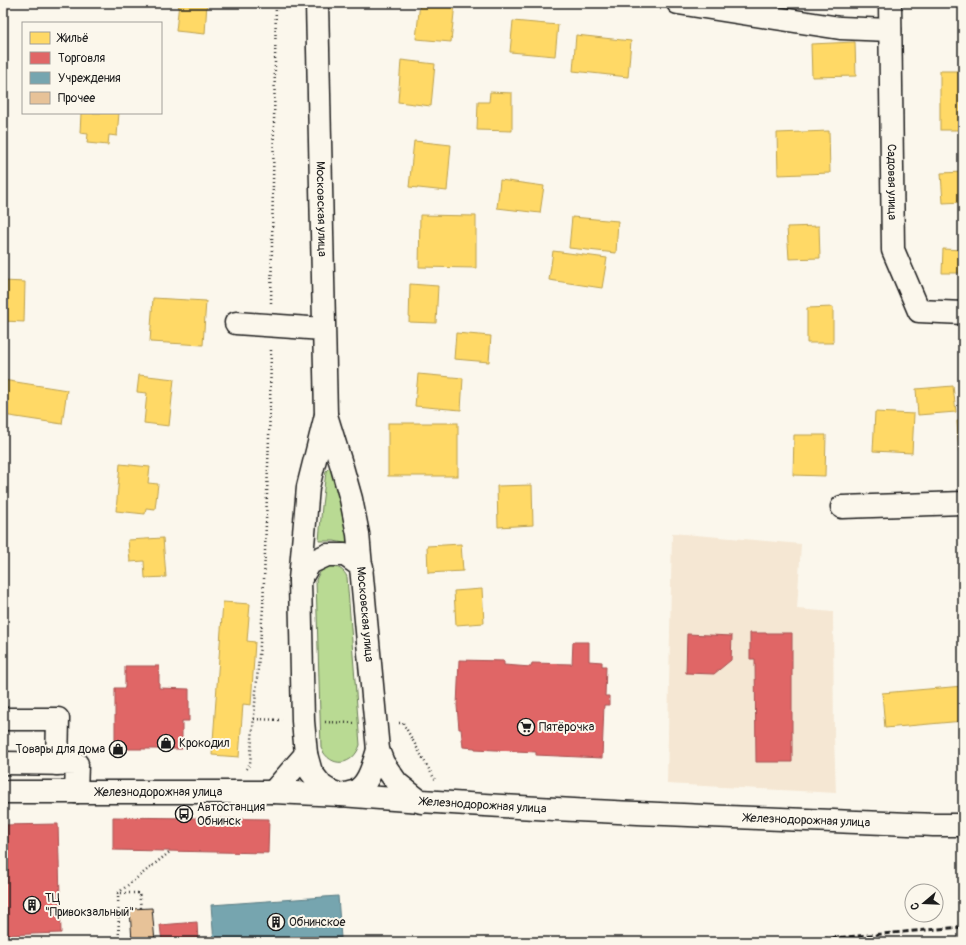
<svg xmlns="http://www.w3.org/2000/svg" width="966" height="945" font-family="Pangolin,sans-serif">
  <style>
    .built { fill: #f5e7d3 }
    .green { fill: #b9da93; stroke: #6a7b58 }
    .homes { fill: #ffd966; stroke: #bba050 }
    .shops { fill: #e06666; stroke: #a55050 }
    .public { fill: #76a5af; stroke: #5b7c83 }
    .building { fill: #e7c298; stroke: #1c1c1c }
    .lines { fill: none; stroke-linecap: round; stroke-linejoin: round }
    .minor-casing { stroke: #1c1c1c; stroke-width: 25 }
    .major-casing { stroke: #1c1c1c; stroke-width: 25 }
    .path { stroke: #1c1c1c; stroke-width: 2.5; stroke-dasharray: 1 3; stroke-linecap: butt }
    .minor { stroke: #fbf7ec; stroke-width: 22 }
    .major { stroke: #fbf7ec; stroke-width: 22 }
    .rail { stroke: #1c1c1c; stroke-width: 3; stroke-dasharray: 6 3; stroke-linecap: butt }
    .labels { text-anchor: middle; stroke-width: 4; stroke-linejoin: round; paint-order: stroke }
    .street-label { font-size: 12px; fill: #1c1c1c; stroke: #fbf7ec }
    .poi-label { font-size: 12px; fill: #1c1c1c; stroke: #fbf7ec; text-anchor: start }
  </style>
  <rect width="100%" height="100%" fill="#fbf7ec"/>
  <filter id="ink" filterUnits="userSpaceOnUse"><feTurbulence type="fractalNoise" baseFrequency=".025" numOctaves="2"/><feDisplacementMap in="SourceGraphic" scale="8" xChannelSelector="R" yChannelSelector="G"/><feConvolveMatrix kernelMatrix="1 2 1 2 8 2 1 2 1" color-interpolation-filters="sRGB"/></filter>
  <g filter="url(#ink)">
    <path class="built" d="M672 533 801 544 797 609 833 612 834 737 836 793 667 784Z"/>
    <g class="green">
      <path d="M331 466 342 507 349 544 334 541H319L322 506 326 471Z"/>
      <path d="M331 566C339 567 344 570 347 577L360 745C353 766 331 769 321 748L316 580C319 572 323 568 331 566Z"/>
    </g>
    <g class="homes">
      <path d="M179 3H207L205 34 176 31Z"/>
      <path d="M420 3H455L451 42 416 39Z"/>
      <path d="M513 21 558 25 555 56 510 52Z"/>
      <path d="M576 35 631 41 628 77 573 71Z"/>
      <path d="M855 42 856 76 812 77 811 44Z"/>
      <path d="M401 60 435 64 431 106 398 102Z"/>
      <rect x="940" y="71" width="23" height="59"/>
      <path d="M490 92 512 93V131L477 130 478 102H489Z"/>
      <path d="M81 113H119L117 136 109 135 108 145 87 143 88 134 80 133Z"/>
      <path d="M829 131 830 173 778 175 777 133Z"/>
      <path d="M414 141 451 145 447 191 409 187Z"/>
      <path d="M963 172V202L943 203 941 173Z"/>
      <path d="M500 180 544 186 540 213 497 208Z"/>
      <path d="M420 215 476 216V268L419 267Z"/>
      <path d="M572 217 618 221 616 253 569 248Z"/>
      <path d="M819 226 820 258 789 259 787 227Z"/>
      <path d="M943 249 963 250V273H942Z"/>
      <path d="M553 251 607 258 602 288 549 280Z"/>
      <path d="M3 281 25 282 24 322 3 321Z"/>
      <path d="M410 284 438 286 436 323 409 322Z"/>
      <path d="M153 298 206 301 203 345 150 342Z"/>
      <path d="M833 307V343H807V308Z"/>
      <path d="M456 333 491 336 489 362 454 359Z"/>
      <path d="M418 374 463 378 461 410 415 406Z"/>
      <path d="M139 375 174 379 169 426 144 423 147 393 137 392Z"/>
      <path d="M3 380 67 390 62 424 3 415Z"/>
      <path d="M953 386 956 412 918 415 916 389Z"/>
      <path d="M875 412 914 414 912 453 873 451Z"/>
      <path d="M957 421H963V451L959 452Z"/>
      <rect x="388" y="423" width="70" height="53"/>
      <path d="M794 435H826L825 476 793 475Z"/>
      <path d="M120 464 150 467 148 483 158 484 155 509 146 508 145 514 116 511Z"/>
      <path d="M532 485 533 525 498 527 497 486Z"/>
      <path d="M163 538 166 577 145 578 144 561 130 562 128 540Z"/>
      <path d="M461 544 463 571 428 573 427 546Z"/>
      <path d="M482 589 484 623 456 625 454 591Z"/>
      <path d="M223 602 250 604 247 641 255 642 251 705 243 704 239 757 212 755Z"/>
      <path d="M963 686V721L885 728 882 693Z"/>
    </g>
    <g class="shops">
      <path d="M750 633H792V762H756L755 659H750Z"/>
      <path d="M687 634 732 636 731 660 714 674 686 673Z"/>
      <path d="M573 642H589V661L602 662V666H606L605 696H609V705H604L602 758 536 755V752L475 749V748L463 747 461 729H459L457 706 459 660 504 661V665L531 667 532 663 572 664Z"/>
      <path d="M125 666H159V688L189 689V721H182V749H115V688H125Z"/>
      <path d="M113 817 269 819 268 853 113 850Z"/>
      <path d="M58 824 61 933 3 935V825Z"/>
      <path d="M197 922 198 942H162L160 925Z"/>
    </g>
    <path class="public" d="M338 896 341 938 290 942H214L211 905Z"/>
    <path class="building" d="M152 908 155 942H132L130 909Z"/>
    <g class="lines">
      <defs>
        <g id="minor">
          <path d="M678 3 840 28 890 30"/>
          <path id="s1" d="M890 3 893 250 919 311 963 313"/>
          <path d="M236 323 323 329"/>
          <path d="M842 507 963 503"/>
          <path d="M3 719H58L57 764"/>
          <path d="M3 763 77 764 76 792"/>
          <path id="s2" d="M3 792H273L341 795"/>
          <path d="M273 792 306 754"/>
        </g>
        <g id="major">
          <path id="s3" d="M317 3 326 415 308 487 300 580 303 721 306 754 311 772 322 786 330 791 341 795C538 811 736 817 933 825H963"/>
          <path id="s4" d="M326 415 342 467 351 499 358 534 378 750 383 763 397 783 421 802"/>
          <path d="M300 580 310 563 327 555H345L362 567"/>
          <path d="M341 795C345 794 350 793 354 792 369 785 373 765 378 750"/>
        </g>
      </defs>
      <use href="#minor" class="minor-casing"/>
      <use href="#major" class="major-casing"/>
      <g class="path">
        <path d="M271 303 276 3"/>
        <path d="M254 719 282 720"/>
        <path d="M325 722 354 723"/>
        <path d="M399 723H403L434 778 435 779"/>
        <path d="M246 769 250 764 263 608 270 409 271 348"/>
        <path d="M118 893 171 851"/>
        <path d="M119 942 118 893H139L141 908"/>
      </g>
      <use href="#minor" class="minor"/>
      <use href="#major" class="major"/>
      <path class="rail" d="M786 942 963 927"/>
    </g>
  </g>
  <defs>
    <symbol id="supermarket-ring" viewBox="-11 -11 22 22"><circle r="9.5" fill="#fbf7ec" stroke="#1c1c1c" stroke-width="1.5"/><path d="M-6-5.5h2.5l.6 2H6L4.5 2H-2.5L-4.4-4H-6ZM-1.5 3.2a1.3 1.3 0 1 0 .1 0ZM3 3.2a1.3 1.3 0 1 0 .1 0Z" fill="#1c1c1c"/></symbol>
    <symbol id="shop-ring" viewBox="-11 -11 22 22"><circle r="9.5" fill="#fbf7ec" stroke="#1c1c1c" stroke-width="1.5"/><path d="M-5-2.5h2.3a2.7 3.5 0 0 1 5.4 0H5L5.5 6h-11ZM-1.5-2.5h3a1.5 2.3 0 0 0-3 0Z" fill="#1c1c1c"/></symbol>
    <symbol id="bus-ring" viewBox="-11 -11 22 22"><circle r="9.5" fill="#fbf7ec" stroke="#1c1c1c" stroke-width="1.5"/><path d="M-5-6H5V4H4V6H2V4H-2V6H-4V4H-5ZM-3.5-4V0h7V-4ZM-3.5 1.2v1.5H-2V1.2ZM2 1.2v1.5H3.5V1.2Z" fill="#1c1c1c"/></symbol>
    <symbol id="building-ring" viewBox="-11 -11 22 22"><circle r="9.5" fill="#fbf7ec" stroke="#1c1c1c" stroke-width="1.5"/><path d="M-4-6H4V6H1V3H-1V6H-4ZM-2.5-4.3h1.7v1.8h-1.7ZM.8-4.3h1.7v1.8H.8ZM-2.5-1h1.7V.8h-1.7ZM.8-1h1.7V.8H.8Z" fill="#1c1c1c"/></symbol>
  </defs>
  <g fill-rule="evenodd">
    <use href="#supermarket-ring" x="516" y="717" width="20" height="20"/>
    <use href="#shop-ring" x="156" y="733" width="20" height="20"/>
    <use href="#shop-ring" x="108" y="739" width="20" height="20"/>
    <use href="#bus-ring" x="174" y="804" width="20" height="20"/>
    <use href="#building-ring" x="22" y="895" width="20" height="20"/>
    <use href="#building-ring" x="266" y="912" width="20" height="20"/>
  </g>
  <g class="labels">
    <g class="street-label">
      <text dy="4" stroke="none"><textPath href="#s1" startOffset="179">Садовая улица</textPath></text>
      <text dy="4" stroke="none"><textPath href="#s3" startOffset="206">Московская улица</textPath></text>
      <text dy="4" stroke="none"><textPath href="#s4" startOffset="204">Московская улица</textPath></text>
      <text dy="4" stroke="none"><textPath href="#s2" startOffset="156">Железнодорожная улица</textPath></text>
      <text dy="4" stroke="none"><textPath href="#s3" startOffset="954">Железнодорожная улица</textPath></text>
      <text dy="4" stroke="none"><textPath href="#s3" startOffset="1278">Железнодорожная улица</textPath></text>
    </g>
    <g class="poi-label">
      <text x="539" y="731">Пятёрочка</text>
      <text x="179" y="747">Крокодил</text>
      <text x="105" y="753" text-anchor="end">Товары для дома</text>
      <text x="197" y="811">Автостанция<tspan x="197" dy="14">Обнинск</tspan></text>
      <text x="45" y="902">ТЦ<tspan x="45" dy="14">"Привокзальный"</tspan></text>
      <text x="289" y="926">Обнинское</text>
    </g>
  </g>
  <rect width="966" height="945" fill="none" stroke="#fbf7ec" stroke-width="16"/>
  <rect x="8" y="8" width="950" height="929" fill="none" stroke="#1c1c1c" stroke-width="1.5" filter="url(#ink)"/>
  <rect x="22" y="22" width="140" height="92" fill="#fbf7ec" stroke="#a29f99"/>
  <rect x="30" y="32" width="20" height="12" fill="#ffd966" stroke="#a29f99"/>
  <text x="58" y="42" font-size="12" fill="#1c1c1c">Жильё</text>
  <rect x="30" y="52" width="20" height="12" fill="#e06666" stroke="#a29f99"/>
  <text x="58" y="62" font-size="12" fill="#1c1c1c">Торговля</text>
  <rect x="30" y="72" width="20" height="12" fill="#76a5af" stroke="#a29f99"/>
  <text x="58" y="82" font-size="12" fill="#1c1c1c">Учреждения</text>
  <rect x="30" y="92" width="20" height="12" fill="#e7c298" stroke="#a29f99"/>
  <text x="58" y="102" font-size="12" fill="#1c1c1c">Прочее</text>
  <g transform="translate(924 903) rotate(251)"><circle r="19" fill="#fbf7ec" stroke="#a29f99"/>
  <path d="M0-3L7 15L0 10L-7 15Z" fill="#1c1c1c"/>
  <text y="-6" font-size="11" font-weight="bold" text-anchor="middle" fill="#1c1c1c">С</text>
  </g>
</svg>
